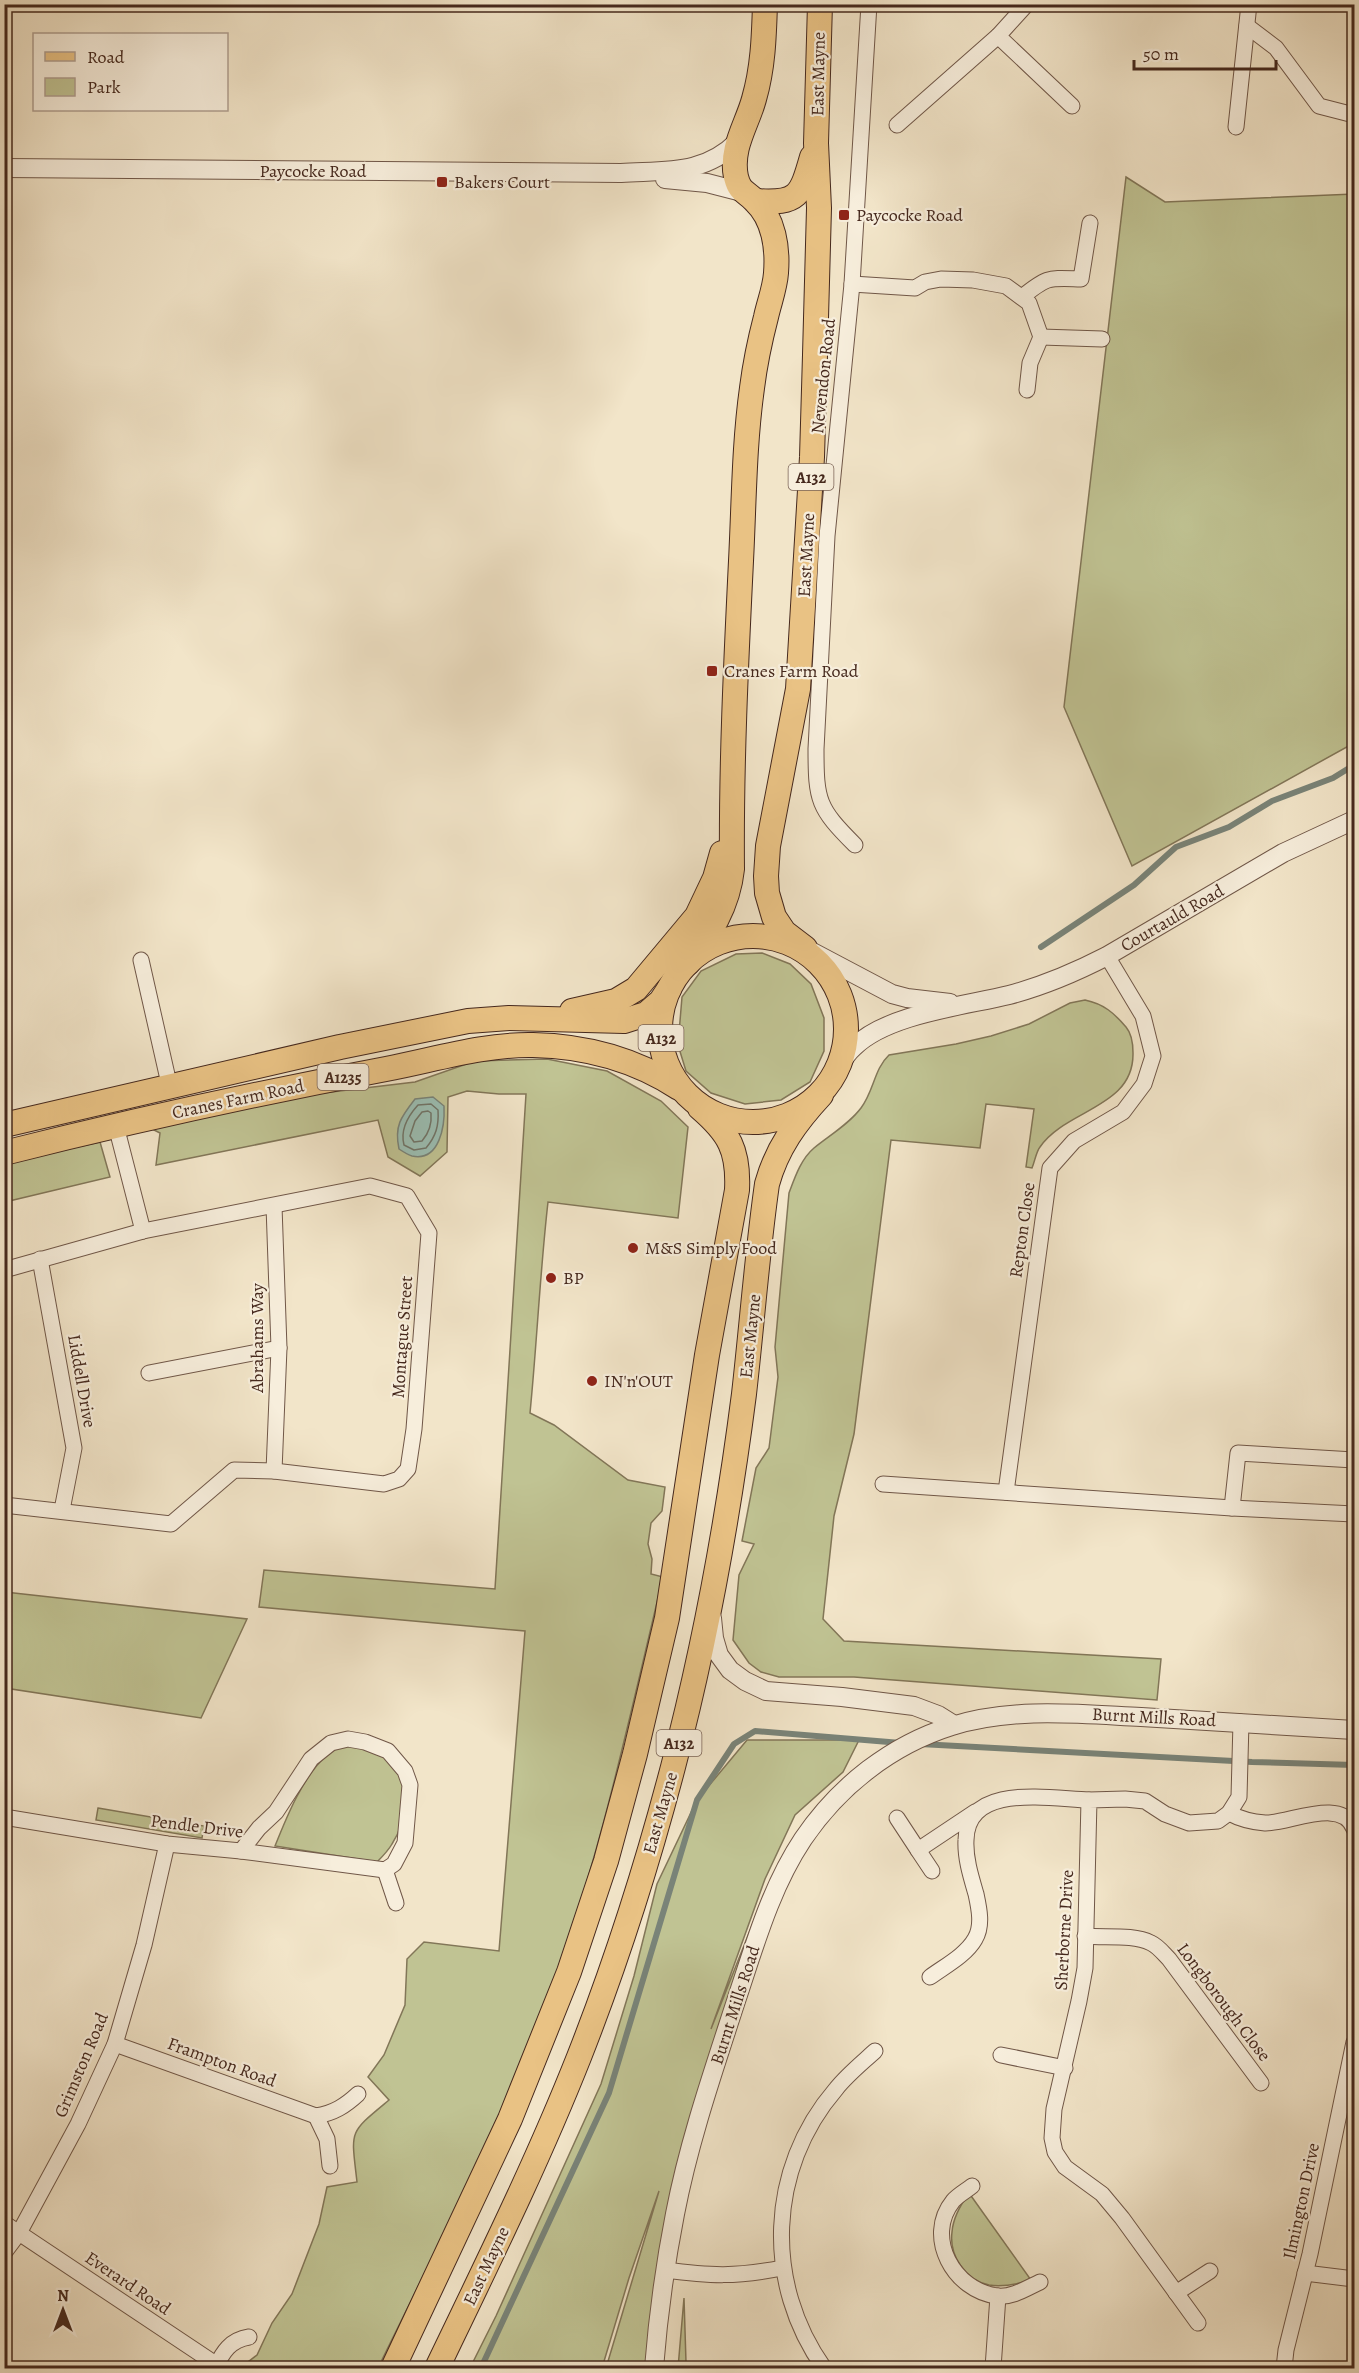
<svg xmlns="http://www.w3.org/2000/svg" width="1359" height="2373" font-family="Alegreya,serif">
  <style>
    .green { fill: #c0c393; stroke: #827658; stroke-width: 1.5 }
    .water { fill: #9bbfb4; stroke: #798378; stroke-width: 1.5 }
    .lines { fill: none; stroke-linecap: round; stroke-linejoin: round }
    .shore { stroke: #707468; stroke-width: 1.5 }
    .stream { stroke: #798378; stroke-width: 6 }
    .minor-casing { stroke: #705748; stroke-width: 17 }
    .tertiary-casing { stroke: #705748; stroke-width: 20 }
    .primary-casing { stroke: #45281d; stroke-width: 26 }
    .minor { stroke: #f7eedc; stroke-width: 15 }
    .tertiary { stroke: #f7eedc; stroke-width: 18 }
    .primary { stroke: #e9c284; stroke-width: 24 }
    .poi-dot { fill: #8f2418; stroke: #f7eedc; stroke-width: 2 }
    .labels { text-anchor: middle; stroke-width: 4.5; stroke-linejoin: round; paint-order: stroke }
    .shield { fill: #f7eedc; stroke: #7a6356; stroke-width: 1.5 }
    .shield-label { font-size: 16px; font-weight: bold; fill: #45281d }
    .street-label { font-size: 18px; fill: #45281d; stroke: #f7eedc }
    .poi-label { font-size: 18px; fill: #45281d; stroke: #f7eedc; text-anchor: start }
  </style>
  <rect width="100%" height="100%" fill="#f2e5c9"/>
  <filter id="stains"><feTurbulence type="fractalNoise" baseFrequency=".00333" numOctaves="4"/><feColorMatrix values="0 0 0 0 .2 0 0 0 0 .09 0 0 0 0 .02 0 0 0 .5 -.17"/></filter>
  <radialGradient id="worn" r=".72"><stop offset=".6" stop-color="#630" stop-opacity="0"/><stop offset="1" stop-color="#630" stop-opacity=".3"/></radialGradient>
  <g class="green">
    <path d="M1126 177 1165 202 1354 194V743L1132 866 1064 707Z"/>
    <path d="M762 953 790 964 811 984 824 1018V1051L810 1082 781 1100 745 1104 711 1093 686 1071 678 1045 682 997 701 971 736 954Z"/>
    <path d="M1085 1000C1104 1004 1114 1013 1126 1027 1132 1034 1133 1045 1133 1053 1134 1108 1066 1109 1040 1147 1036 1152 1035 1161 1032 1168L1026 1167 1034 1109 986 1104 980 1148 891 1140 854 1434 834 1516 823 1619 844 1641 1161 1659 1157 1700 854 1677H779L761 1672 749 1663 733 1640 739 1575 754 1544 742 1541 756 1468 769 1448 778 1377 775 1347 789 1193C795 1177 801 1159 814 1148 830 1135 849 1124 861 1108 874 1091 874 1069 889 1055L956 1044 991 1036 1029 1024 1070 1003Z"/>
    <path d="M547 1059 607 1071 661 1101 688 1127 678 1218 548 1202C540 1272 537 1342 530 1413L554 1425 628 1480 665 1487 662 1511 651 1523 648 1544 652 1559 651 1574 663 1577C629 1719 599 1864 547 2001 500 2127 437 2247 378 2368H240L257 2355 272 2323 292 2294 319 2224 327 2187 357 2182C351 2129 348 2134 389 2100L368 2077 384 2055 405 2005 407 1959 424 1942 499 1951 525 1631 259 1607 264 1570 495 1589 526 1094H499L467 1091 448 1097 447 1152 420 1176 388 1157 378 1120 156 1165 160 1133 152 1129 306 1095 415 1082 475 1061Z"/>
    <path d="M100 1142 110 1177 5 1202 4 1163Z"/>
    <path d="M4 1592H5L247 1619 201 1718 5 1688Z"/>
    <path d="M747 1740H859L843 1772 795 1815 765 1879 711 2029 766 1890 709 2083 646 2368H606L659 2191 629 2278 602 2368H470L496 2316 601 2084 634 1976 657 1884 697 1800Z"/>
    <path d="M345 1745C358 1748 374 1750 385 1758 412 1778 408 1819 392 1844 388 1851 382 1857 377 1862L275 1846C287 1816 303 1776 328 1754 332 1750 339 1748 345 1745Z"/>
    <path d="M98 1808 204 1826 202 1838 96 1820Z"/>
    <path d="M969 2193 1031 2280C1018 2284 1003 2287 989 2285 965 2280 949 2255 952 2232 953 2218 961 2204 969 2193Z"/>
    <path d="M684 2298 686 2362 689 2368H678Z"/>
  </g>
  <path class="water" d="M433 1097 444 1106C445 1125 440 1162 412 1156 408 1155 402 1151 399 1149 394 1126 401 1117 415 1099Z"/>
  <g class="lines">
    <g class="shore">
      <path d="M431 1104 438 1110C439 1126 436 1136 426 1148L414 1150 404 1145C400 1130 408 1116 418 1105Z"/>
      <path d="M428 1111 431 1113C432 1124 429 1133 422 1141L414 1142 410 1136 415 1121 422 1112Z"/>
    </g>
    <g class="stream">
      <path d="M1041 947 1134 885 1176 847 1229 827 1272 801 1333 778 1354 765"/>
      <path d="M920 1744 1252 1762 1354 1765"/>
      <path d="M481 2368 609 2093 697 1800 734 1744 755 1731 901 1743"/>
    </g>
    <defs>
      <g id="minor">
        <path d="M1027 4 998 36 1072 106"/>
        <path d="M1247 26 1276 48 1319 106 1354 115"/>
        <path d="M897 125 998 36"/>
        <path d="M1236 127 1249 4"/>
        <path d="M852 284 915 288 925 282 941 279 973 280 1006 286 1029 303 1041 337 1030 363 1027 390"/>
        <path d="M1022 297C1048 276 1048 278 1081 279L1090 223"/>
        <path d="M1041 337 1102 339"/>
        <path d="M855 845C818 808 816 801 816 749L827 536 852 284 869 4"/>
        <path d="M141 960 170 1088"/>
        <path d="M116 1126 143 1231"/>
        <path d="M274 1206 279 1348 274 1471"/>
        <path d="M40 1259 74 1448 62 1510"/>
        <path d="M4 1270 143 1231 370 1186 407 1196 429 1233 414 1429 408 1469 399 1479 384 1484 274 1471 234 1470 171 1524 4 1505"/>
        <path d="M149 1373 279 1348"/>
        <path d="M883 1484 1232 1508 1238 1453 1354 1460"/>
        <path d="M1006 1492 1050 1168 1074 1141 1123 1112 1144 1084 1153 1056 1143 1016 1107 956"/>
        <path d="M1232 1508 1354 1514"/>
        <path d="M1229 1813C1240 1819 1252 1822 1265 1823 1288 1824 1343 1796 1354 1829"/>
        <path d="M4 1817 167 1844 241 1851 385 1870"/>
        <path d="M897 1818 918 1850 975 1812"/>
        <path d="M918 1850 932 1871"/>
        <path d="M241 1851 259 1828 276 1812 311 1759 331 1743 348 1739 365 1742 388 1751 405 1771 410 1785 405 1843 394 1864 385 1870"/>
        <path d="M385 1870 396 1903"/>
        <path d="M1085 1936C1105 1938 1133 1934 1151 1943 1158 1946 1164 1954 1169 1959L1261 2083"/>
        <path d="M930 1977C945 1966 966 1955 975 1939 983 1926 979 1908 976 1894 971 1877 965 1858 966 1840 967 1782 1051 1799 1089 1800"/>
        <path d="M115 2044 316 2116"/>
        <path d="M1001 2055 1065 2068"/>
        <path d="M316 2116 327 2139 330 2166"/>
        <path d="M316 2116C334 2113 345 2106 358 2094"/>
        <path d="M972 2186C966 2191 958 2195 953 2201 924 2237 954 2291 997 2296 1012 2298 1027 2288 1040 2282"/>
        <path d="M4 2223 217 2365"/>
        <path d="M4 2253 19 2233 78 2124 115 2044 144 1945 167 1844"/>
        <path d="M665 2270C711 2276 736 2277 782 2268"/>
        <path d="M1305 2273 1354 2279"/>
        <path d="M1176 2293 1210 2271"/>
        <path d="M1198 2323 1122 2218 1102 2194 1065 2167 1055 2152 1052 2138 1054 2109 1079 2001 1085 1968 1089 1800 1125 1799 1145 1801 1165 1814 1189 1823 1218 1821 1229 1813 1239 1797 1241 1722"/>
        <path d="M215 2368C223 2352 230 2340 249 2337"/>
        <path d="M824 2368C764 2284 767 2169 836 2089 847 2075 862 2063 875 2051"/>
        <path d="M993 2368 998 2296"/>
        <path d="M1284 2368 1286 2350 1310 2254 1354 2042"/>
      </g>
      <g id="tertiary">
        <path d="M4 168 621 173C667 170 704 175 738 141"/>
        <path d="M665 179 707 183 742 192"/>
        <path d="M805 948 892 994 907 998 950 1003"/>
        <path d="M837 1069C842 1061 847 1053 854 1047 887 1014 964 1006 1009 995 1043 986 1076 972 1107 956L1283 853 1354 820"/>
        <path d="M712 1618 714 1638 719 1655 730 1670 745 1681 766 1691 842 1697 914 1706 938 1715 954 1725"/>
        <path d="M654 2368C658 2317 665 2265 675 2214 689 2141 714 2069 737 1998 755 1944 771 1887 803 1839 839 1786 891 1745 952 1726 1012 1707 1079 1714 1141 1717 1212 1721 1283 1725 1354 1730"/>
      </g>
      <g id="primary">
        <path d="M756 201C798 204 801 196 812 157"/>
        <circle cx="753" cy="1029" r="93"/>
        <path d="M805 948 784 932 774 917 767 893 766 876 768 846 798 689 812 457 815 355 819 208 816 143 820 4"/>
        <path d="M688 963C710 933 728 907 732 869 731 766 736 663 741 561 744 503 744 445 752 388 755 364 760 340 766 317 769 303 775 288 776 273 778 248 774 219 755 201 746 191 740 193 736 177 730 148 747 125 754 99 763 68 764 37 765 4"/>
        <path d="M572 1011 616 1001 636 989 697 916 715 878 722 853"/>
        <path d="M4 1125 340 1047 468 1021 509 1018 624 1021 646 1014 661 1001 669 989"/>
        <path d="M4 1153C131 1121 258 1093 386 1069 434 1060 484 1044 533 1045 585 1046 636 1060 679 1088"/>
        <path d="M393 2368 510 2119 569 1972 606 1861 635 1754 667 1618 707 1355 737 1190C739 1150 729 1133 700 1108"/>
        <path d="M437 2368C486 2266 537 2163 579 2057 616 1963 647 1866 673 1767 705 1645 728 1519 744 1394 752 1324 757 1254 767 1184 777 1148 796 1122 821 1095"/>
      </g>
    </defs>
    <use href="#minor" class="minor-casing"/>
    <use href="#tertiary" class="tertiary-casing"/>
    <use href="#primary" class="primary-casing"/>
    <use href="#minor" class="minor"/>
    <use href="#tertiary" class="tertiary"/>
    <use href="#primary" class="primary"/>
  </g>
  <g class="poi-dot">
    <rect x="436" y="176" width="12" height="12" rx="3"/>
    <rect x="838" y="209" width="12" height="12" rx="3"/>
    <rect x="706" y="665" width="12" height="12" rx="3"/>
    <circle cx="633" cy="1248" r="6"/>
    <circle cx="551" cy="1278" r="6"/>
    <circle cx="592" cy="1381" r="6"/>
  </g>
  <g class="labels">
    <g class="shield">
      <rect x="788.5" y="464" width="45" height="26" rx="4.5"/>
      <rect x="638.5" y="1025" width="45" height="26" rx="4.5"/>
      <rect x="317.5" y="1064" width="51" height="26" rx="4.5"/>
      <rect x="656.5" y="1730" width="45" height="26" rx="4.5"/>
    </g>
    <g class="shield-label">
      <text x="811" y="483">A132</text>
      <text x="661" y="1044">A132</text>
      <text x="343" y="1083">A1235</text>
      <text x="679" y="1749">A132</text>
    </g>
    <g class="street-label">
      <text transform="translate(818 74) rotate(-89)" y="6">East Mayne</text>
      <text x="313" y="177">Paycocke Road</text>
      <text transform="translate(823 376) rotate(-84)" y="6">Nevendon Road</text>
      <text transform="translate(806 555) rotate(-87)" y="6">East Mayne</text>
      <text transform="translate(1172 918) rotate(-30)" y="6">Courtauld Road</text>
      <text transform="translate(238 1099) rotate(-12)" y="6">Cranes Farm Road</text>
      <text transform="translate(1022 1230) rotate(-82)" y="6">Repton Close</text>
      <text transform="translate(750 1336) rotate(-84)" y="6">East Mayne</text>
      <text transform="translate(402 1337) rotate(-86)" y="6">Montague Street</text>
      <text transform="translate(257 1338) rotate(-90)" y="6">Abrahams Way</text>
      <text transform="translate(82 1381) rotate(80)" y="6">Liddell Drive</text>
      <text transform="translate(1154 1717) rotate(3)" y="6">Burnt Mills Road</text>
      <text transform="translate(660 1813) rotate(-74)" y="6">East Mayne</text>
      <text transform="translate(197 1826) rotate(7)" y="6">Pendle Drive</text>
      <text transform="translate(1064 1930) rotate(-87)" y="6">Sherborne Drive</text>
      <text transform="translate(1224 2002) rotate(53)" y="6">Longborough Close</text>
      <text transform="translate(735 2005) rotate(-72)" y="6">Burnt Mills Road</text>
      <text transform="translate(222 2062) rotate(20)" y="6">Frampton Road</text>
      <text transform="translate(81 2065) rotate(-67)" y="6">Grimston Road</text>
      <text transform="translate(1301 2201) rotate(-78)" y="6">Ilmington Drive</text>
      <text transform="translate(486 2266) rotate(-65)" y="6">East Mayne</text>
      <text transform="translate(128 2283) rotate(34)" y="6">Everard Road</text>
    </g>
    <g class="poi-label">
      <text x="454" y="188">Bakers Court</text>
      <text x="856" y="221">Paycocke Road</text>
      <text x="724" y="677">Cranes Farm Road</text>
      <text x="645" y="1254">M&amp;S Simply Food</text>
      <text x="563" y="1284">BP</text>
      <text x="604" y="1387">IN'n'OUT</text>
    </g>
  </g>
  <rect width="1359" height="2373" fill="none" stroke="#f2e5c9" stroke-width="24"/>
  <rect x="6" y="6" width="1347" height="2361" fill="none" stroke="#45281d" stroke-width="3"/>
  <rect x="12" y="12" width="1335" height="2349" fill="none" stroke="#45281d" stroke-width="1.5"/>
  <rect x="33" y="33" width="195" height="78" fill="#f7eedc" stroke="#b09f90" stroke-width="1.5"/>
  <rect x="45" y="52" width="30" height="9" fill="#e9c284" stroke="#b09f90" stroke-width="1.5"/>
  <text x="87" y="63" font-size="18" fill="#45281d">Road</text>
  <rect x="45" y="78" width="30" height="18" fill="#c0c393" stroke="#b09f90" stroke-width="1.5"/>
  <text x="87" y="93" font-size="18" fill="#45281d">Park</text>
  <g transform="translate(63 2310)" stroke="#f7eedc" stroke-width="4.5" paint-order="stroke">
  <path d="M0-4.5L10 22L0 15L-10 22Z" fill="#45281d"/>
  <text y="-9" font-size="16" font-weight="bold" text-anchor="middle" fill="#45281d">N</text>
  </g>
  <path d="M1134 60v9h142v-9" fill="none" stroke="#45281d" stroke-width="3"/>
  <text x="1143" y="60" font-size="18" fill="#45281d" stroke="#f7eedc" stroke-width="4.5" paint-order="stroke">50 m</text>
  <rect width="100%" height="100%" filter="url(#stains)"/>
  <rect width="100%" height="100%" fill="url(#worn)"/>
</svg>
